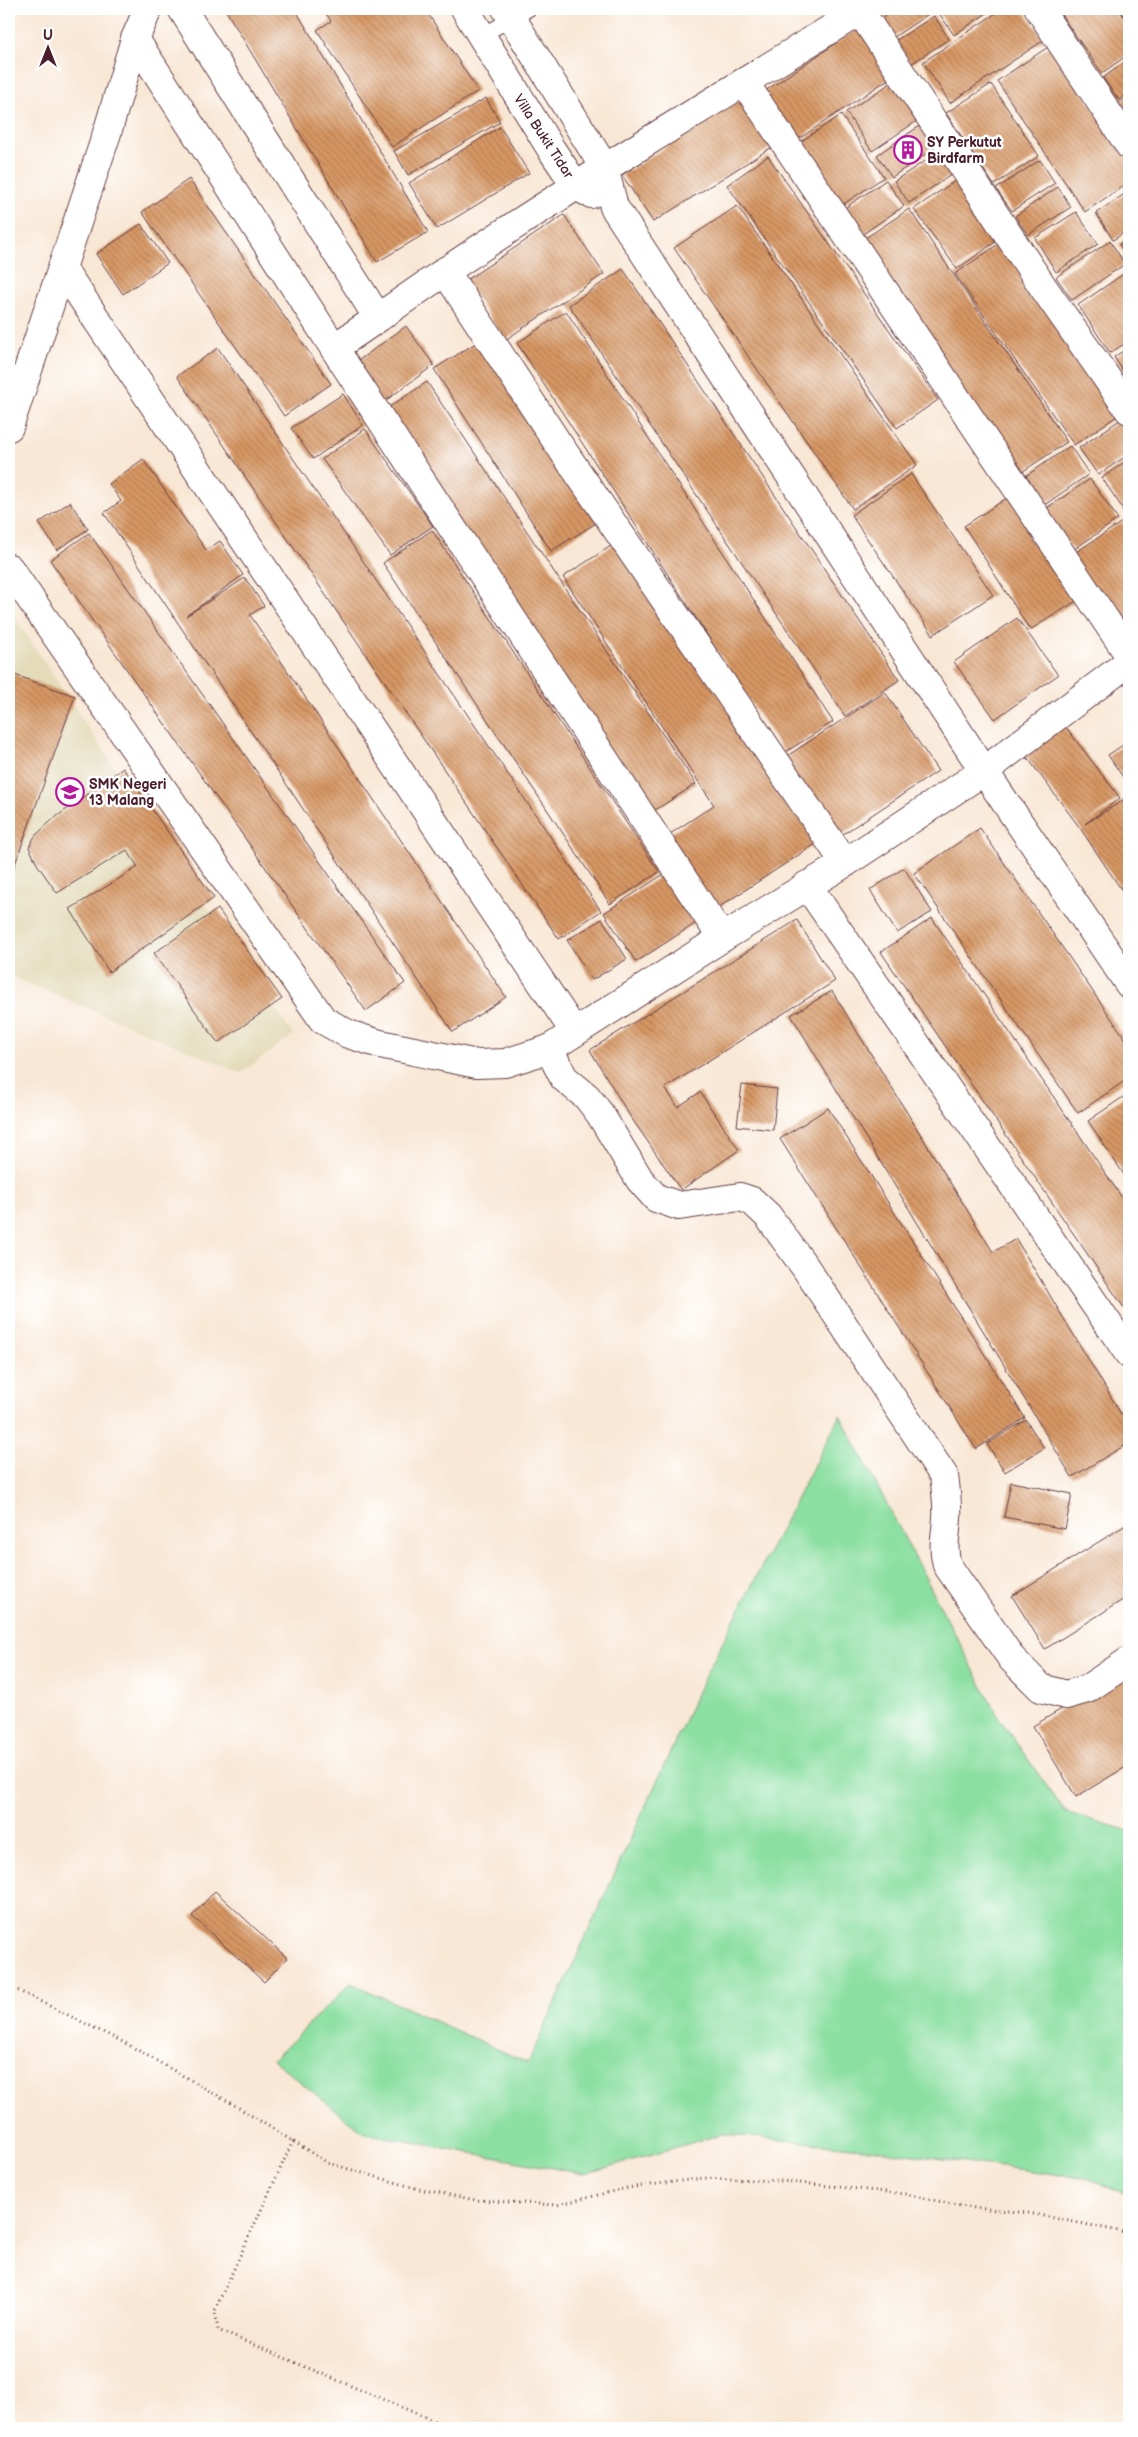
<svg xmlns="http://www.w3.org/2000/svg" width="1138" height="2437" font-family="'Balsamiq Sans',sans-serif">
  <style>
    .built { fill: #e3dbba }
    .grass { fill: #8bdfa1; stroke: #6a7f66 }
    .building { fill: url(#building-back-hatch) }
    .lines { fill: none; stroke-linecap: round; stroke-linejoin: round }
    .lane-casing { stroke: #643d44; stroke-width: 16 }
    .street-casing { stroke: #643d44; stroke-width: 30 }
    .path { stroke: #643d44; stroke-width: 3; stroke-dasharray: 1 4; stroke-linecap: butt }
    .lane { stroke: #fff; stroke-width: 14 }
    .street { stroke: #fff; stroke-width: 28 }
    .labels { text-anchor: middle; stroke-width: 5; stroke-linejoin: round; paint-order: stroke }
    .street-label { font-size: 14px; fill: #4a1f2b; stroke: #fff }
    .poi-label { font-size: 14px; font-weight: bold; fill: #4a1f2b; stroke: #fff; text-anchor: start }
  </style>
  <defs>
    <pattern id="building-back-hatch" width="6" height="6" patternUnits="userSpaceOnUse" patternTransform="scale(1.25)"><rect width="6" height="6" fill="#d79764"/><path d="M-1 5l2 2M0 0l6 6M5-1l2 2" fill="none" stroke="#b07b53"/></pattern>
  </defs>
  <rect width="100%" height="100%" fill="#fff"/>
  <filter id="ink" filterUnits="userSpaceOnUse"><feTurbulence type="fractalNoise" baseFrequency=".02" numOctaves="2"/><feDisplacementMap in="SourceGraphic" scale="10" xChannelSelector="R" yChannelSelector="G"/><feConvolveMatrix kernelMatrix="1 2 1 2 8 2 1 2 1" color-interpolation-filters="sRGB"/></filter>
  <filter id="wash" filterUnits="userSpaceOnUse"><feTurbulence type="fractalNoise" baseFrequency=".0096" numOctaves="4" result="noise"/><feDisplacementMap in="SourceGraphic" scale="20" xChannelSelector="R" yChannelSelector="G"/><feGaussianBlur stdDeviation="1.12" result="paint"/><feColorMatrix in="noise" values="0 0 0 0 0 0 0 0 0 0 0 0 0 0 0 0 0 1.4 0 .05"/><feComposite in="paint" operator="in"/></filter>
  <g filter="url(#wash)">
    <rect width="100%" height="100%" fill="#f8e7d4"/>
    <path class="built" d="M9 609 293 1035 241 1073 9 975Z"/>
    <path class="grass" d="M840 1415 999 1718 1065 1812 1129 1831V2195L1090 2179 862 2148 722 2134 584 2174 364 2133 273 2060 351 1983 528 2063 705 1676Z"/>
    <g id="blocks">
      <g class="building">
        <path d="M225 9H295L428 232 377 262Z"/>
        <path d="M323 9H425L478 91 392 147 317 30 331 21Z"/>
        <path d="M896 9H927L930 13 891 39 879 20Z"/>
        <path d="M936 9H993L954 35Z"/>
        <path d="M1002 9H1023L1044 40 950 103 923 62Z"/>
        <path d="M1057 9H1119L1129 24V54L1102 73Z"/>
        <path d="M934 16 949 39 911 64 895 41Z"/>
        <path d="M860 27 893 76 791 144 759 95Z"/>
        <path d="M1051 45 1129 161V182L1085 212 997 81Z"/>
        <path d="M1129 59V93L1119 100 1103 78Z"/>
        <path d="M894 81 920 119 872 151 846 112Z"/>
        <path d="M991 84 1039 156 994 185 946 113Z"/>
        <path d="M1129 96V135L1111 108Z"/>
        <path d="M486 98 500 122 408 175 394 151Z"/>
        <path d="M741 99 772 147 653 222 622 175Z"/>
        <path d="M841 115 884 177 836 209 794 146Z"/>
        <path d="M924 123 939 145 892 177 877 155Z"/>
        <path d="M500 127 529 173 437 229 409 183Z"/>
        <path d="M942 150 957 171 909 203 894 181Z"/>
        <path d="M768 156 938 400 897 428 727 185Z"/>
        <path d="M1040 160 1055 183 1012 211 996 189Z"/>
        <path d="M959 178 1001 238 957 269 914 209Z"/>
        <path d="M189 179 331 384 284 416 142 212Z"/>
        <path d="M886 180 904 206 857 238 839 212Z"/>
        <path d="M1058 187 1071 207 1028 235 1015 216Z"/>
        <path d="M1129 191V229L1113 240 1096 213Z"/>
        <path d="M737 206 917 465 853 509 674 248Z"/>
        <path d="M909 209 1067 442 1016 476 858 243Z"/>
        <path d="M1076 212 1098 244 1056 272 1035 238Z"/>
        <path d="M564 215 604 274 505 340 465 281Z"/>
        <path d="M141 224 168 263 123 294 96 254Z"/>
        <path d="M1129 238V261L1119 244Z"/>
        <path d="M1004 240 1123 412 1074 445 955 274Z"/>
        <path d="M1110 241 1125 264 1072 300 1056 277Z"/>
        <path d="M623 269 899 680 845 716 569 305Z"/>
        <path d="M1125 273 1129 279V341L1110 353 1078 305Z"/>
        <path d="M566 311 833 722 784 753 517 343Z"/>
        <path d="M406 326 434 365 377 407 348 368Z"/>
        <path d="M484 338 601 520 551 551 434 369Z"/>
        <path d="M1129 347V380L1114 357Z"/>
        <path d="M218 348 601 911 559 939 177 376Z"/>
        <path d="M427 382 696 784 649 814 380 413Z"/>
        <path d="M343 394 363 425 313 459 291 428Z"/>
        <path d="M1124 417 1129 426V454L1098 475 1079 448Z"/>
        <path d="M365 429 433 526 390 555 322 459Z"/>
        <path d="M1070 446 1089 474 1040 508 1020 480Z"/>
        <path d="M143 459 206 550 220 541 243 575 186 616 245 578 264 606 250 615 506 997 453 1032 104 513 121 501 109 484Z"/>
        <path d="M1129 459V514L1127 515 1102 478Z"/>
        <path d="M911 474 993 595 933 635 851 515Z"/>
        <path d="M1090 479 1118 519 1073 550 1044 510Z"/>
        <path d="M1010 496 1078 600 1030 630 964 526Z"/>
        <path d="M70 502 88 529 57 550 39 523Z"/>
        <path d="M1122 522 1129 533V629L1123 634 1070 556Z"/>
        <path d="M432 530 659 872 610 904 383 563Z"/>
        <path d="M89 533 405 983 366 1011 50 560Z"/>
        <path d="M617 542 817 843 713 911 664 838 714 805 563 577Z"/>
        <path d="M1017 618 1058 675 995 719 954 662Z"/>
        <path d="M9 673 75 696 9 881Z"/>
        <path d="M885 692 938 771 834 840 781 760Z"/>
        <path d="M1059 718 1120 798 1085 824 1125 799 1129 805V901L1080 828 1020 748Z"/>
        <path d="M1129 741V786L1108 755Z"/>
        <path d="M123 768 214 898 109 972 70 909 138 867 127 850 57 893 37 864 29 847 35 836 52 820Z"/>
        <path d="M980 828 1129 1044V1078L1078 1113 914 873Z"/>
        <path d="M904 868 932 912 897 933 870 890Z"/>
        <path d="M664 874 696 923 636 962 604 913Z"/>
        <path d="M218 909 282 999 218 1043 154 953Z"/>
        <path d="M932 918 1129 1208V1315L881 952Z"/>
        <path d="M602 919 627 959 592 980 567 940Z"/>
        <path d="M797 920 835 981 665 1088 678 1107 700 1092 739 1150 681 1190 628 1113 590 1050Z"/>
        <path d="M832 991 993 1252 1016 1239 1129 1427V1443L1072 1477 791 1015Z"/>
        <path d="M742 1085 777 1089 773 1130 737 1126Z"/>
        <path d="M1129 1093V1182L1088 1121Z"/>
        <path d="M828 1108 1025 1418 976 1449 780 1139Z"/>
        <path d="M1026 1420 1044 1448 1005 1472 987 1444Z"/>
        <path d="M1011 1482 1072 1494 1065 1529 1004 1517Z"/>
        <path d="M1129 1523V1596L1045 1649 1012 1596Z"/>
        <path d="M1129 1669V1765L1076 1797 1033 1726Z"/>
        <path d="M215 1891 287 1958 264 1982 192 1916Z"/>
      </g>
    </g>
  </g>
  <g filter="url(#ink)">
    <use href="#blocks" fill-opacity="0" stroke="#643d44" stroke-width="1"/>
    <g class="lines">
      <defs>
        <path id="lane" d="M481 36 529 9"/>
        <g id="street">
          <path d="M182 9 378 318C533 208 698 111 860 11L859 9"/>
          <path d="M465 9 551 149 576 186 591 194"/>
          <path d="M506 9 604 167 614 207 984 771 1129 984"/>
          <path d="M1039 9 1129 145"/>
          <path d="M860 11 1043 287 1129 410"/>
          <path d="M135 39 334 348"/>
          <path d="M744 82 1129 655"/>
          <path d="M62 268 574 1031"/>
          <path d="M445 271 557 442 845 863"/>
          <path d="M378 318 334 348 722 938"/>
          <path d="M9 427 107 133 135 39 148 9"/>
          <path d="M9 568 323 1020 348 1034 380 1044 477 1064 505 1063 549 1049 722 938 845 863 984 771 1129 662"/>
          <path d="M807 885 1129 1354"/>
          <path d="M549 1049 564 1078 587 1097 600 1114 640 1180 656 1198 679 1206 740 1197 752 1201 768 1216 805 1267 944 1476C946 1490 948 1504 947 1518 946 1536 942 1547 947 1565L1012 1659 1041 1688 1066 1695 1087 1689 1129 1661"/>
        </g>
      </defs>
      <use href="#lane" class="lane-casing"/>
      <use href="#street" class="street-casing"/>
      <g class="path">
        <path d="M9 1986 127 2044 231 2103 328 2163 419 2189 476 2200 557 2205 627 2188 704 2178 782 2181 905 2194 966 2207 1029 2213 1129 2233"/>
        <path d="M293 2141 215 2310 218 2330 451 2428"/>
      </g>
      <use href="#lane" class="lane"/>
      <use href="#street" class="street"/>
    </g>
  </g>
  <defs>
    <symbol id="building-ring" viewBox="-11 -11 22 22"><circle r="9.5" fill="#fff" stroke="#b5179e" stroke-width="1.5"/><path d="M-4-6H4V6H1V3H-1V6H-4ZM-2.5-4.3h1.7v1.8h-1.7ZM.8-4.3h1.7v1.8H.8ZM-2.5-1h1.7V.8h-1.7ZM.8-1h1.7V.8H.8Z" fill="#b5179e"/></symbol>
    <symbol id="school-ring" viewBox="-11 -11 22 22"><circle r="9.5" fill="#fff" stroke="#b5179e" stroke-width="1.5"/><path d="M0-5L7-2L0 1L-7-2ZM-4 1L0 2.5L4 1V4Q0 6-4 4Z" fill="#b5179e"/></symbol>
  </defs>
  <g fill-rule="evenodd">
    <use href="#building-ring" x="892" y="134" width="32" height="32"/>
    <use href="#school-ring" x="54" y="776" width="32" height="32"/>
  </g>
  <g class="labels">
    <g class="street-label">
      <text transform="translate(544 136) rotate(57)" y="5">Villa Bukit Tidar</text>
    </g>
    <g class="poi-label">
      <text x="927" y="147">SY Perkutut<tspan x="927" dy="16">Birdfarm</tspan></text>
      <text x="89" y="789">SMK Negeri<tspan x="89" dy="16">13 Malang</tspan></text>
    </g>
  </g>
  <rect width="1138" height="2437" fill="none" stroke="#fff" stroke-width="30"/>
  <g transform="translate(48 48)" stroke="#ffffff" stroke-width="4" paint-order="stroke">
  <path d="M0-4L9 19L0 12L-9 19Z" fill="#4a1f2b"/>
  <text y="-8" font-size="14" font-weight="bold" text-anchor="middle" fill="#4a1f2b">U</text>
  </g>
</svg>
